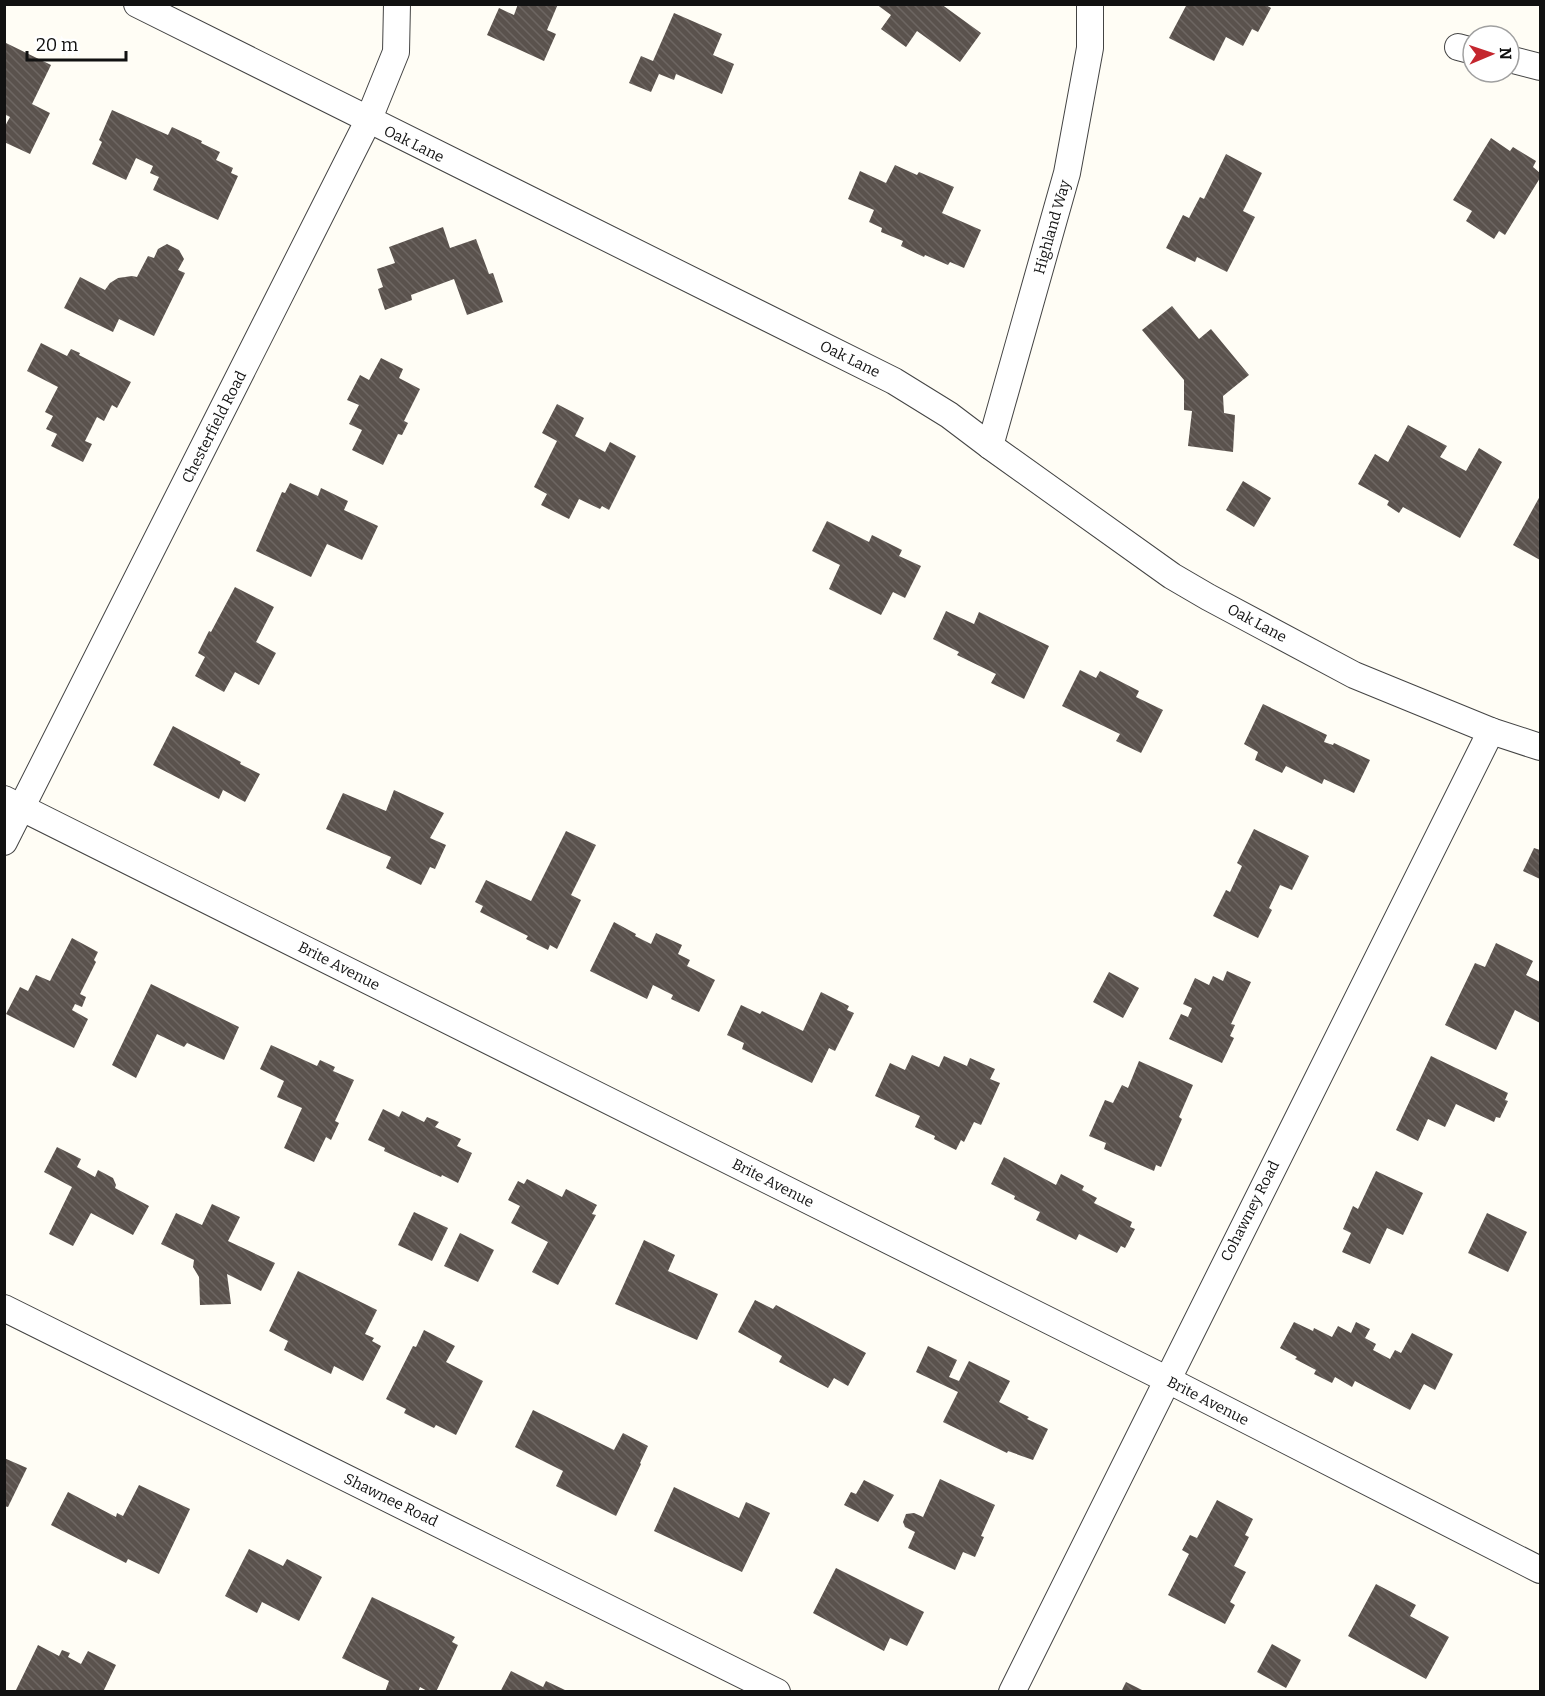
<svg xmlns="http://www.w3.org/2000/svg" width="1545" height="1696" font-family="Bitter,serif">
  <style>
    .building { fill: url(#building-back-hatch) }
    .lines { fill: none; stroke-linecap: round; stroke-linejoin: round }
    .street-casing { stroke: #444; stroke-width: 28 }
    .street { stroke: #fff; stroke-width: 26 }
    .labels { text-anchor: middle; stroke-width: 6; stroke-linejoin: round; paint-order: stroke }
    .street-label { font-size: 15px; fill: #111; stroke: #fff }
  </style>
  <defs>
    <pattern id="building-back-hatch" width="6" height="6" patternUnits="userSpaceOnUse" patternTransform="scale(1.5)"><rect width="6" height="6" fill="#5a524d"/><path d="M-1 5l2 2M0 0l6 6M5-1l2 2" fill="none" stroke="#6d6662"/></pattern>
  </defs>
  <rect width="100%" height="100%" fill="#fffdf5"/>
  <g class="building">
    <path d="M518 4H558L547 30 556 34 544 61 487 35 499 8 514 15Z"/>
    <path d="M876 4H941L981 33 960 62 917 31 906 47 881 29 891 15Z"/>
    <path d="M1187 4H1264L1271 8 1258 32 1252 29 1243 46 1226 37 1214 61 1169 38Z"/>
    <path d="M674 13 722 34 713 55 734 64 722 94 676 74 674 80 659 74 651 92 629 83 641 56 653 61Z"/>
    <path d="M4 42 51 65 32 104 50 113 30 154 4 142V128L10 117 4 114Z"/>
    <path d="M112 110 168 135 172 127 202 141 201 143 220 152 216 160 233 168 231 173 238 176 218 220 153 190 159 177 150 173 153 166 136 158 126 180 92 164 102 142 99 140Z"/>
    <path d="M1491 138 1510 151 1513 147 1536 161 1533 167 1540 173V178L1505 235 1499 231 1494 239 1466 221 1472 211 1453 200Z"/>
    <path d="M1226 154 1262 173 1243 211 1255 217 1227 272 1197 257 1195 262 1166 248 1183 215 1189 218 1200 197 1204 199Z"/>
    <path d="M895 165 917 175 919 172 954 187 942 213 981 230 964 268 950 262 948 265 925 255 924 257 901 246 903 241 881 232 882 228 869 222 874 210 848 199 860 171 886 183Z"/>
    <path d="M443 227 450 248 476 239 489 274 493 273 503 302 467 315 454 279 411 295 412 300 385 310 378 289 383 287 377 269 395 263 389 247Z"/>
    <path d="M167 244 179 250 184 259 178 270 185 273 154 336 119 319 113 332 64 308 80 277 105 290 110 283 118 278 132 276 137 277 148 256 154 258 158 249Z"/>
    <path d="M1172 306 1199 339 1211 329 1249 375 1223 396 1224 413 1235 415 1233 452 1188 446 1192 411 1184 410V380L1142 330Z"/>
    <path d="M41 343 67 356 71 349 80 353 79 355 131 382 117 408 112 405 104 421 97 417 85 441 92 444 83 462 51 446 57 434 46 429 53 416 45 412 58 387 27 371Z"/>
    <path d="M381 358 403 369 399 378 420 389 404 421 408 423 402 435 398 434 383 465 352 450 362 430 349 424 359 405 347 400 360 375 369 380Z"/>
    <path d="M557 404 584 418 575 436 605 452 610 442 636 456 609 510 602 506 600 509 579 499 569 519 541 505 547 494 534 487 557 441 542 433Z"/>
    <path d="M1408 425 1447 446 1440 457 1466 471 1479 448 1502 462 1460 538 1403 507 1399 513 1387 505 1389 501 1358 484 1375 454 1388 462Z"/>
    <path d="M1243 481 1271 498 1254 527 1226 510Z"/>
    <path d="M290 483 318 496 321 488 348 501 344 510 378 526 362 560 327 544 311 577 256 551 282 492 285 493Z"/>
    <path d="M1540 496V560L1513 545Z"/>
    <path d="M827 521 869 542 872 535 902 550 899 556 921 566 905 598 893 592 881 615 829 589 840 565 812 551Z"/>
    <path d="M235 587 274 607 256 642 276 653 259 685 235 672 224 692 195 676 205 657 198 653 209 631 211 632Z"/>
    <path d="M946 611 974 624 979 612 1049 646 1024 699 991 683 996 674 957 655 959 652 933 639Z"/>
    <path d="M1080 670 1096 678 1100 671 1139 691 1136 697 1163 710 1141 753 1116 741 1120 734 1062 706Z"/>
    <path d="M1263 704 1327 735 1324 742 1333 745 1334 743 1370 760 1354 793 1324 779 1322 784 1286 766 1282 773 1255 760 1258 752 1244 744Z"/>
    <path d="M173 726 241 762 240 764 260 774 245 802 223 790 219 799 153 765Z"/>
    <path d="M394 790 444 813 430 838 446 845 435 869 430 867 421 885 386 868 391 857 326 829 343 793 386 811Z"/>
    <path d="M1254 829 1309 856 1292 890 1280 885 1269 908 1272 910 1258 938 1213 916 1226 890 1230 892 1242 866 1237 863Z"/>
    <path d="M566 831 596 845 571 895 581 900 557 949 550 945 548 950 526 939 528 936 480 912 483 906 475 902 486 880 531 901Z"/>
    <path d="M1534 848 1540 850V879L1523 871Z"/>
    <path d="M614 922 636 934 635 936 651 944 656 933 682 945 678 954 690 960 687 966 715 980 699 1012 671 999 673 995 653 985 647 999 590 971Z"/>
    <path d="M72 938 98 952 94 960 96 962 80 994 86 997 82 1007 75 1004 72 1010 88 1019 74 1048 6 1014 20 987 28 991 36 975 50 981Z"/>
    <path d="M1496 943 1533 961 1526 975 1540 982V1023L1515 1010 1496 1050 1445 1025 1475 963 1485 967Z"/>
    <path d="M1227 971 1251 982 1231 1024 1235 1025 1230 1036 1234 1038 1222 1063 1169 1039 1181 1014 1188 1017 1192 1008 1183 1004 1195 978 1209 985 1213 976 1223 981Z"/>
    <path d="M1109 972 1139 988 1123 1018 1093 1002Z"/>
    <path d="M151 984 239 1027 224 1060 187 1043 184 1047 157 1034 136 1078 112 1065Z"/>
    <path d="M821 992 849 1006 847 1010 854 1013 835 1051 829 1048 812 1083 742 1049 744 1043 727 1035 741 1005 760 1014 762 1011 803 1031Z"/>
    <path d="M271 1045 317 1066 320 1060 335 1067 333 1071 354 1080 335 1121 339 1123 331 1140 326 1137 314 1162 284 1148 302 1108 277 1097 284 1081 260 1069Z"/>
    <path d="M912 1055 939 1067 944 1056 967 1066 970 1058 995 1069 990 1079 1000 1083 981 1125 974 1122 964 1142 961 1140 956 1150 934 1139 935 1136 915 1127 920 1116 875 1096 890 1063 905 1070Z"/>
    <path d="M1431 1056 1508 1093 1505 1100 1508 1101 1500 1118 1496 1117 1494 1122 1456 1104 1445 1127 1428 1119 1418 1141 1396 1130Z"/>
    <path d="M1139 1061 1193 1085 1179 1117 1182 1119 1161 1167 1156 1165 1154 1171 1104 1149 1106 1143 1089 1136 1105 1100 1113 1103 1122 1085 1128 1088Z"/>
    <path d="M383 1109 399 1117 402 1111 424 1122 427 1117 439 1122 435 1127 461 1139 457 1146 472 1153 458 1183 442 1175 441 1177 384 1151 385 1148 368 1140Z"/>
    <path d="M57 1147 81 1159 77 1167 95 1177 98 1170 113 1178 116 1185 115 1188 149 1206 133 1235 91 1213 73 1246 49 1234 72 1187 44 1172Z"/>
    <path d="M1004 1157 1056 1185 1061 1174 1084 1186 1082 1190 1097 1198 1094 1203 1132 1222 1130 1227 1135 1229 1125 1248 1121 1246 1117 1253 1079 1234 1076 1240 1036 1220 1040 1212 1014 1199 1015 1196 991 1184Z"/>
    <path d="M1376 1171 1423 1193 1403 1235 1387 1228 1370 1264 1342 1252 1351 1233 1343 1229 1353 1206 1358 1209Z"/>
    <path d="M527 1179 562 1197 566 1189 597 1205 592 1214 596 1215 558 1285 532 1272 548 1242 511 1223 520 1206 508 1200 518 1181 524 1184Z"/>
    <path d="M212 1204 240 1217 228 1241 275 1263 261 1291 227 1274 231 1304 200 1305 199 1277 193 1267 194 1260 161 1244 176 1213 202 1225Z"/>
    <path d="M414 1212 448 1228 432 1261 398 1245Z"/>
    <path d="M1487 1213 1527 1232 1508 1272 1468 1253Z"/>
    <path d="M460 1233 494 1250 478 1282 444 1266Z"/>
    <path d="M644 1240 675 1255 668 1271 718 1294 697 1340 615 1304Z"/>
    <path d="M298 1271 377 1310 365 1334 374 1338 372 1341 381 1346 363 1381 334 1366 331 1374 284 1350 288 1341 269 1331Z"/>
    <path d="M755 1300 773 1309 776 1305 866 1353 848 1386 834 1378 828 1388 779 1362 782 1356 738 1332Z"/>
    <path d="M1294 1322 1313 1331 1314 1328 1332 1337 1338 1326 1351 1333 1356 1322 1370 1329 1365 1338 1376 1344 1373 1350 1390 1359 1395 1350 1401 1353 1412 1333 1453 1354 1435 1390 1424 1384 1410 1410 1355 1381 1352 1387 1335 1377 1332 1383 1314 1374 1316 1370 1295 1359 1297 1357 1280 1348Z"/>
    <path d="M424 1330 455 1346 446 1362 483 1381 456 1435 436 1425 434 1428 404 1413 406 1409 386 1399 413 1346 416 1347Z"/>
    <path d="M928 1346 957 1360 949 1377 959 1381 969 1361 1010 1381 999 1402 1029 1417 1027 1419 1048 1429 1033 1460 1008 1451 1007 1453 943 1422 958 1392 916 1372Z"/>
    <path d="M533 1410 614 1450 623 1433 648 1446 640 1463 641 1464 616 1516 556 1486 563 1471 515 1447Z"/>
    <path d="M4 1458 27 1468 8 1507 4 1506Z"/>
    <path d="M940 1479 995 1505 981 1536 984 1537 975 1557 963 1552 955 1570 908 1548 915 1532 905 1527 903 1522 906 1514 914 1513 923 1517Z"/>
    <path d="M864 1480 894 1495 878 1522 844 1505 851 1492 856 1494Z"/>
    <path d="M139 1485 190 1509 159 1574 128 1559 126 1563 51 1525 68 1492 116 1517 117 1513 123 1516Z"/>
    <path d="M674 1487 739 1518 746 1502 770 1513 742 1572 654 1531Z"/>
    <path d="M1217 1500 1253 1519 1245 1535 1249 1537 1234 1566 1246 1572 1230 1602 1235 1605 1225 1624 1168 1595 1189 1554 1182 1550 1190 1535 1197 1538Z"/>
    <path d="M249 1549 283 1566 287 1559 322 1577 299 1621 262 1602 257 1613 225 1596Z"/>
    <path d="M836 1568 924 1612 907 1646 890 1638 884 1651 813 1613Z"/>
    <path d="M1376 1584 1416 1605 1410 1616 1449 1637 1426 1679 1348 1636Z"/>
    <path d="M372 1597 455 1637 452 1642 458 1645 436 1692H429L420 1687 418 1692H385L389 1681 342 1658Z"/>
    <path d="M1272 1644 1301 1660 1286 1688 1257 1672Z"/>
    <path d="M38 1645 59 1656 62 1650 70 1653 68 1657 81 1664 88 1651 116 1665 103 1692H15Z"/>
    <path d="M511 1671 543 1687 546 1681 565 1690 564 1692H500Z"/>
    <path d="M1126 1682 1146 1692H1121Z"/>
  </g>
  <g class="lines">
    <defs>
      <g id="street">
        <path d="M137 4 894 381 949 415 990 446 1172 576 1208 597 1354 675 1491 731 1540 747"/>
        <path d="M1458 47 1473 51"/>
        <path d="M1509 59 1540 67"/>
        <path d="M990 446 1067 173 1090 48V4"/>
        <path d="M4 799 1166 1379 1540 1570"/>
        <path d="M4 842 368 121 396 52 397 4"/>
        <path d="M4 1308 777 1692"/>
        <path d="M1012 1692 1491 731"/>
      </g>
    </defs>
    <use href="#street" class="street-casing"/>
    <use href="#street" class="street"/>
  </g>
  <g class="labels">
    <g class="street-label">
      <text transform="translate(414 144) rotate(26)" y="5">Oak Lane</text>
      <text transform="translate(1052 227) rotate(-74)" y="5">Highland Way</text>
      <text transform="translate(850 359) rotate(26)" y="5">Oak Lane</text>
      <text transform="translate(214 427) rotate(-63)" y="5">Chesterfield Road</text>
      <text transform="translate(1257 623) rotate(28)" y="5">Oak Lane</text>
      <text transform="translate(339 966) rotate(27)" y="5">Brite Avenue</text>
      <text transform="translate(773 1183) rotate(27)" y="5">Brite Avenue</text>
      <text transform="translate(1250 1211) rotate(-63)" y="5">Cohawney Road</text>
      <text transform="translate(1208 1401) rotate(27)" y="5">Brite Avenue</text>
      <text transform="translate(391 1500) rotate(26)" y="5">Shawnee Road</text>
    </g>
  </g>
  <rect width="1545" height="1696" fill="none" stroke="#111111" stroke-width="12"/>
  <g transform="translate(1491 54) rotate(88)"><circle r="28" fill="#ffffff" stroke="#a0a0a0" stroke-width="1.5"/>
  <path d="M0-4.5L10 22L0 15L-10 22Z" fill="#c4262e"/>
  <text y="-9" font-size="16" font-weight="bold" text-anchor="middle" fill="#111111">N</text>
  </g>
  <path d="M27 51v9h99v-9" fill="none" stroke="#111111" stroke-width="3"/>
  <text x="36" y="51" font-size="18" fill="#111111" stroke="#ffffff" stroke-width="4.5" paint-order="stroke">20 m</text>
</svg>
